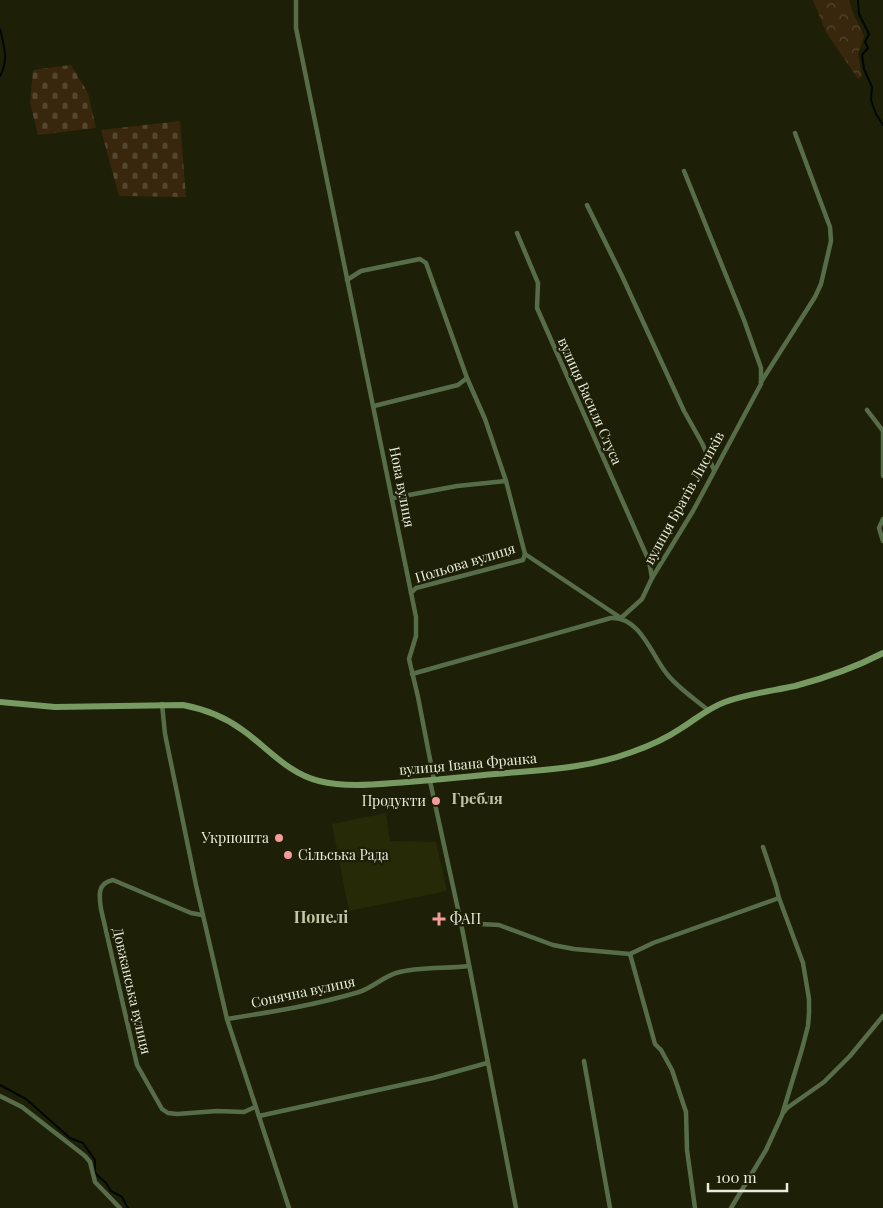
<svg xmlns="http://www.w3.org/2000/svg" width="883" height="1208" font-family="'Playfair Display',serif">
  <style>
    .built { fill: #272a07 }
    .forest { fill: url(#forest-crowns) }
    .cemetery { fill: url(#cemetery-stones) }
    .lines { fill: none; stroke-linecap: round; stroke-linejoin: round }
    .stream { stroke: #010803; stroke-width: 2 }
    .street { stroke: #576d4a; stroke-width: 4.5 }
    .secondary { stroke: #779a62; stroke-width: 6 }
    .poi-dot { fill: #f59b9c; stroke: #1d2006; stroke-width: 2 }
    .labels { text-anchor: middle; stroke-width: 5; stroke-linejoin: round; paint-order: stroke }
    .street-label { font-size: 14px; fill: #e9ecdc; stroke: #1d2006 }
    .poi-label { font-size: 14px; fill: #e9ecdc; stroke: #1d2006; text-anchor: end }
    .neighbourhood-label { font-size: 15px; font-weight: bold; fill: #c1c7a7; stroke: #1d2006 }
    .quarter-label { font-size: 16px; font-weight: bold; fill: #c1c7a7; stroke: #1d2006 }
  </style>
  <defs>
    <pattern id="forest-crowns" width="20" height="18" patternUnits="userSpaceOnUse" patternTransform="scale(1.25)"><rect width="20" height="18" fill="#38270c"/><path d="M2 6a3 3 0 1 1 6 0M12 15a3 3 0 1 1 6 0" fill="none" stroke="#55462f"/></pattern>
    <pattern id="cemetery-stones" width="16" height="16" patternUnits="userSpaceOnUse" patternTransform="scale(1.25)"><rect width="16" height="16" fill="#38270c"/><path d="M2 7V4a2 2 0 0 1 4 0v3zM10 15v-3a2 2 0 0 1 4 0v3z" fill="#55462f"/></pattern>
  </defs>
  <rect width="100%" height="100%" fill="#1d2006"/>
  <path class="built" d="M386 813 390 841 436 842 447 891 349 911 332 824Z"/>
  <path class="forest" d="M813 0H849L852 10 864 36 858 54 862 76 858 79 826 32Z"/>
  <g class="cemetery">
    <path d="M71 65 88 93 96 128 38 135 30 103 33 70Z"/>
    <path d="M180 121 186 197 119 196 101 130Z"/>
  </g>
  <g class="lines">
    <g class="stream">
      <path d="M858 0 859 14 869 34 865 42 868 48 862 55 864 69 872 87 871 100 876 114 883 125"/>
      <path d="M0 29C4 46 9 60 0 76"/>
      <path d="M0 1085 26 1099 70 1138 83 1143 95 1160V1172L97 1175 106 1183 111 1191 122 1197 128 1208"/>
    </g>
    <g class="street">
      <path d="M296 0V28L416 617V636L409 659 418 697 434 780"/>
      <path d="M587 205 622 276 684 411 702 443 714 470"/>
      <path d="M517 233 538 283 537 308 649 561 652 578"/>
      <path d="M347 280 361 271 420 259 426 263 467 378 485 419 506 481 525 554 621 618 642 599 652 578 693 511 761 384V368L744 320 684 171"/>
      <path d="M761 382 815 297 821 284 831 241 830 227 795 133"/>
      <path d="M374 406 458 385 467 378"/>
      <path d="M867 410 883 431V476"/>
      <path d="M393 498 457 486 506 481"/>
      <path d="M883 519 879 528 883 541"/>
      <path d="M411 593 416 588 523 560 525 554"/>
      <path d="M412 674 611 618C640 616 652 656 667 674 678 688 695 699 708 710"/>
      <path d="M162 704 165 734 196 885 227 1019 289 1208"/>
      <path d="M430 781 461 923 516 1208"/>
      <path d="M202 915 191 913 113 880C97 883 99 896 101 909L137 1065 162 1109 168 1113 177 1114 217 1111 244 1112 255 1107"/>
      <path d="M461 923 499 925 553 945 574 949 630 954 653 943 779 898"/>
      <path d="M630 954 655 1044 661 1050 672 1070 686 1112 687 1150 695 1208"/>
      <path d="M227 1019C271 1012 316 1005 359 992 372 988 383 977 396 973 418 966 447 969 469 966"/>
      <path d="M584 1061 610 1208"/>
      <path d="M0 1096 22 1107 85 1156 90 1162 95 1182 120 1208"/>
      <path d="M784 1112 787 1108 824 1082 850 1056 883 1016"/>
      <path d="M259 1116 433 1078 487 1063"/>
      <path d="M731 1208 766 1150 782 1115 802 1049 808 1026 809 1013V999L803 963 779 898 776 886 763 847"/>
    </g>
    <path class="secondary" d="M0 702 55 707 183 705C204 709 223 716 241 729 266 746 288 774 319 781 343 787 369 785 394 783 424 781 454 778 484 775 534 770 584 770 632 752 649 746 665 739 680 729 695 720 708 708 725 702 747 694 772 691 795 686 825 678 856 667 883 653"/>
  </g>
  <g class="poi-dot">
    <circle cx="436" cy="801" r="5"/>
    <circle cx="279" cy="838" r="5"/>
    <circle cx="288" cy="855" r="5"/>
    <path d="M436.5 911.5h5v5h5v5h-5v5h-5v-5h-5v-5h5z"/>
  </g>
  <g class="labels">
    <g class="street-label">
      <text transform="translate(590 401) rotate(66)" y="5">вулиця Василя Стуса</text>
      <text transform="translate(402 487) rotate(79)" y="5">Нова вулиця</text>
      <text transform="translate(684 498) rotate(-61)" y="5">вулиця Братів Лисиків</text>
      <text transform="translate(465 563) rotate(-17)" y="5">Польова вулиця</text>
      <text transform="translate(468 764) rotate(-5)" y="5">вулиця Івана Франка</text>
      <text transform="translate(132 991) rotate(77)" y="5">Довжанська вулиця</text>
      <text transform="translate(303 992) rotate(-12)" y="5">Сонячна вулиця</text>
    </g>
    <g class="poi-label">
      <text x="426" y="806">Продукти</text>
      <text x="269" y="843">Укрпошта</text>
      <text x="298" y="860" text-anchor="start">Сільська Рада</text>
      <text x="450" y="924" text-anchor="start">ФАП</text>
    </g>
    <g class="neighbourhood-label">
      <text x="477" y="804">Гребля</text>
    </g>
    <g class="quarter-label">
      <text x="321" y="923">Попелі</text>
    </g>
  </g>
  <path d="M708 1183v8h79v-8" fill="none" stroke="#e9ecdc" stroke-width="2.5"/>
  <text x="716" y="1183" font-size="15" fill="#e9ecdc" stroke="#1d2006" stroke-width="4" paint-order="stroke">100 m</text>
</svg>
